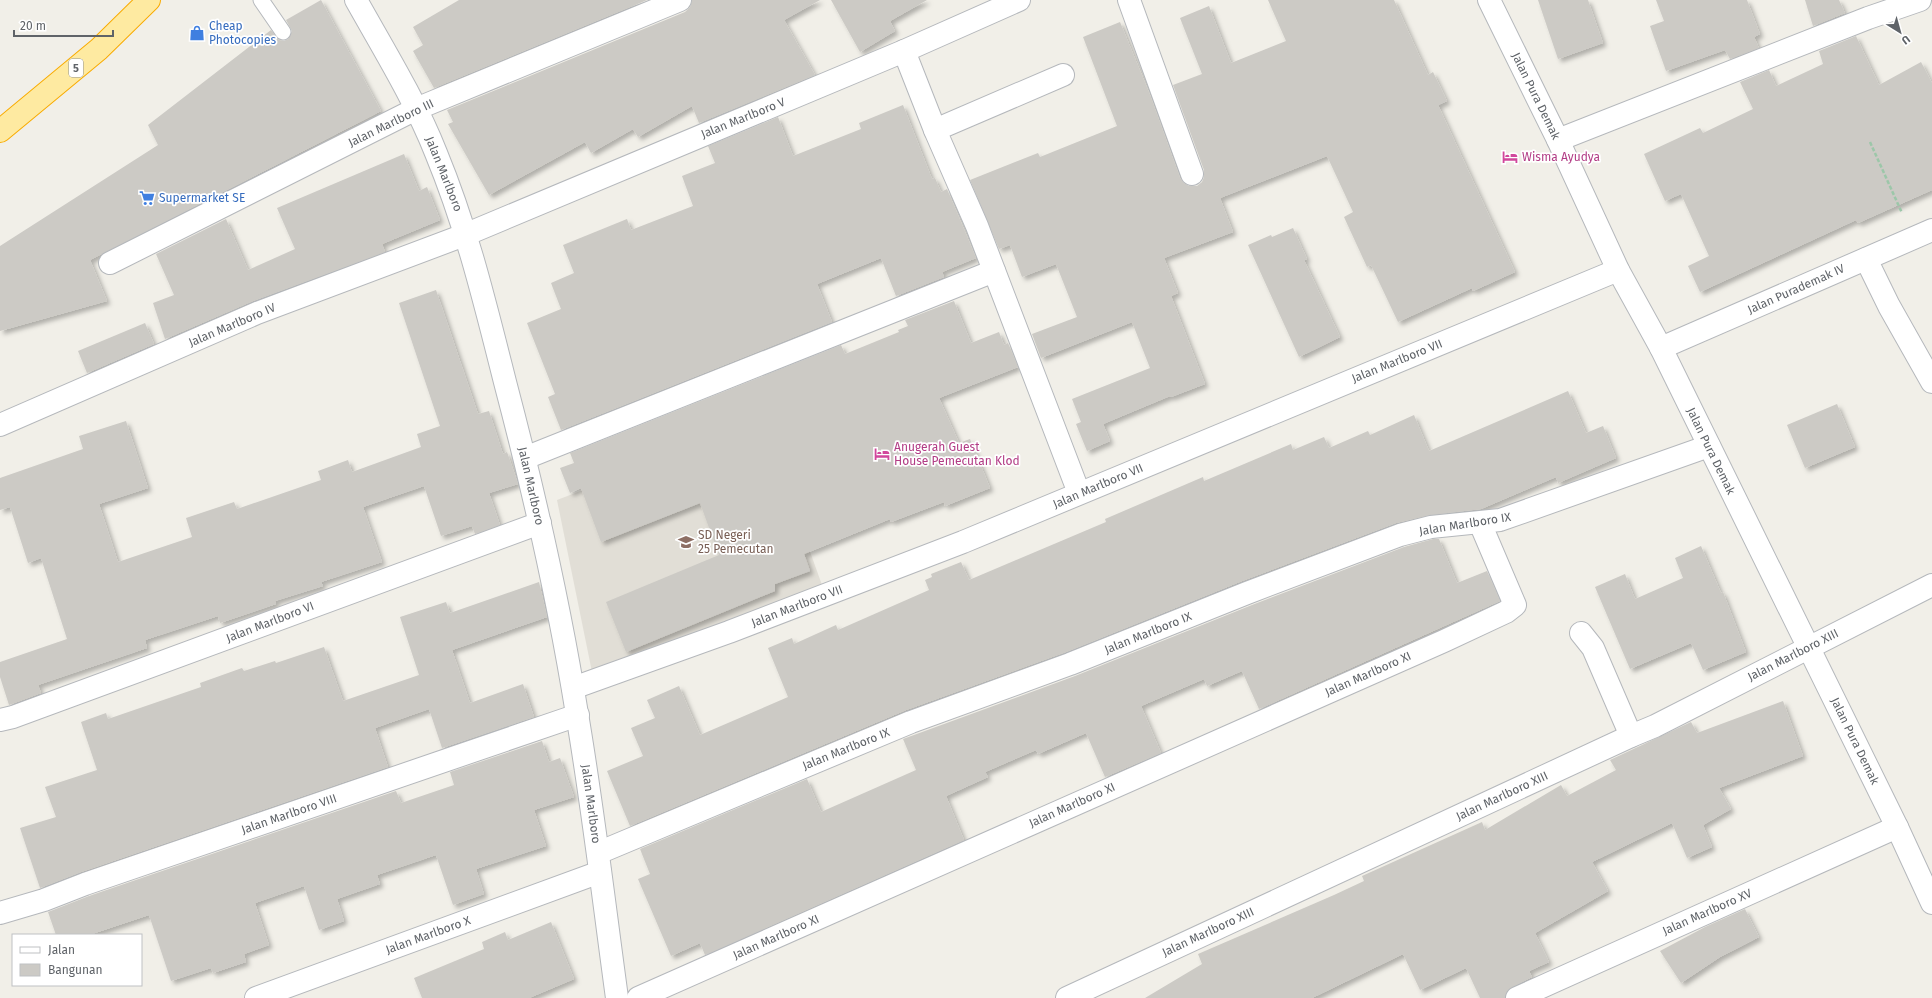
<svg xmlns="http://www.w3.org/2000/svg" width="1932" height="998" font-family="'Fira Sans',sans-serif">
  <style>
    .education { fill: #e1ded6 }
    .building { fill: #cccac5; filter: url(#shadow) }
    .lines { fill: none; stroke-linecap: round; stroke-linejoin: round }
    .service-casing { stroke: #b5b8bc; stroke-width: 17 }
    .minor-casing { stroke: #b5b8bc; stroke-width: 24 }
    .trunk-casing { stroke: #f9ab00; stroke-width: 24 }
    .path { stroke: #9cc7a9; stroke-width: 2.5; stroke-dasharray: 4 2; stroke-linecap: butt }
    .service { stroke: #fff; stroke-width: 15 }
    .minor { stroke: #fff; stroke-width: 22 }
    .trunk { stroke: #feeaa1; stroke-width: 22 }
    .labels { text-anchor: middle; stroke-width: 3.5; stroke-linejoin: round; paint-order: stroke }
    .shield { fill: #fff; stroke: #8f9295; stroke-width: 1 }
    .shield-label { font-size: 11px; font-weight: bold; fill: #5f6368 }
    .shop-label { font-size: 12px; fill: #366cbe; stroke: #fff; text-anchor: start }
    .street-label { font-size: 12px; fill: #5f6368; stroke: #fff }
    .hotel-label { font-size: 12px; fill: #b23c85; stroke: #fff; text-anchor: start }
    .education-label { font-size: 12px; fill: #785e54; stroke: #fff; text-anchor: start }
  </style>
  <defs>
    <filter id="shadow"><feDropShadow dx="3.5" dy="3.5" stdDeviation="2" flood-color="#0004"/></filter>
  </defs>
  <rect width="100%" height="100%" fill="#f1efe8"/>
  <path class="education" d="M763 421 822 585 592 672 557 500Z"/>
  <g class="building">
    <path d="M321 0 381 111 90 260 107 301 0 331V246L158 145 148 125 271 30 279 40 284 41 288 39 292 31 286 20Z"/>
    <path d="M459 0H647L434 88 413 51 423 45 413 27Z"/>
    <path d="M692 0H820L784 20 815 75 699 123 692 106 638 137 633 129 591 153 585 142 489 195 448 124 453 122 447 110 685 12 690 7Z"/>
    <path d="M831 0H927L890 21 895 31 860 52Z"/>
    <path d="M1268 0H1394L1428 75 1433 72 1447 101 1438 105 1515 272 1473 291 1472 288 1398 322 1371 265 1367 267 1344 217 1353 212 1327 156 1220 198 1233 232 1164 258 1178 293 1171 296 1205 384 1171 397 1170 396 1103 424 1110 441 1087 451 1076 424 1081 422 1072 399 1150 368 1132 322 1041 358 1032 334 1077 317 1056 264 1022 277 1010 245 999 249 970 180 1038 153 1040 157 1117 126 1083 37 1120 22 1150 95 1180 178 1184 183 1189 186H1197L1202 182 1204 177V170L1173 85 1202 74 1180 18 1209 6 1231 63 1286 41Z"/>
    <path d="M1538 0H1588L1603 43 1558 59Z"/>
    <path d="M1656 0H1747L1760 34 1754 37 1759 48 1730 59 1725 50 1666 71 1650 26 1664 21Z"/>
    <path d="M1805 0H1839L1845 13 1813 26Z"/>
    <path d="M1856 36 1879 85 1921 62 1932 83V190L1858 223 1856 220 1700 292 1688 266 1709 256 1681 194 1665 201 1644 154 1700 128 1703 133 1753 109 1740 82 1769 70 1776 86 1823 64 1819 51Z"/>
    <path d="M903 105 932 179 935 178 941 192 947 189 976 258 942 272 944 277 896 296 881 258 817 284 832 322 561 430 548 397 555 394 527 323 561 309 551 283 574 273 563 245 627 219 631 230 693 206 682 176 715 163 708 146 778 117 793 156 861 129 859 123Z"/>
    <path d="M404 154 419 191 427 187 440 220 382 244 385 252 253 301 165 339 153 303 174 295 156 254 226 219 248 270 295 249 277 208Z"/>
    <path d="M1293 228 1307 259 1304 260 1340 337 1299 357 1248 245 1271 235 1272 237Z"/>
    <path d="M436 290 478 414 489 411 503 454 507 452 517 481 518 484 489 493 500 525 475 534 472 526 441 536 424 486 363 507 382 562 321 582 323 586 275 601 276 604 220 623 218 616 145 640 147 648 38 685 41 693 9 705 0 677V662L67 639 41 558 28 563 10 507 0 510V478L83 449 79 436 126 421 148 488 99 504 118 562 192 537 186 518 234 502 237 509 321 480 318 471 348 460 352 472 421 447 417 434 440 426 399 303Z"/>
    <path d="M954 301 971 343 999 332 1004 345 1008 343 1018 367 939 398 959 443 970 439 990 488 945 506 944 502 891 522 890 519 804 554 810 571 775 584V591L626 652 606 602 719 555 700 503 601 542 581 488 570 493 560 468 574 463 570 453 841 345 845 354 899 332 898 330 908 326 905 320Z"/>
    <path d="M145 323 154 344 87 373 78 351Z"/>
    <path d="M1568 391 1586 433 1603 426 1616 458 1558 483 1556 477 1481 509 1430 515 1396 523 1242 581 1066 652 906 710 630 826 607 771 643 756 631 728 655 718 647 700 679 686 700 735 788 697 768 648 792 638 794 644 836 625 838 630 929 590 925 580 932 577 931 574 961 562 969 580 1106 522 1105 519 1203 477 1204 481 1291 444 1293 450 1324 437 1329 448 1368 431 1370 435 1414 415 1429 451Z"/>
    <path d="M1837 404 1855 447 1805 468 1787 425Z"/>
    <path d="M1433 539H1439L1457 583 1487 571 1500 601 1259 709 1242 671 1207 686 1204 679 1141 706 1161 753 1105 777 1086 733 1038 754 1036 750 985 772 988 777 946 796 964 840 705 955 700 943 671 956 638 879 650 874 640 849 807 779 821 812 916 770 903 739 1075 676 1252 605 1404 547Z"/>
    <path d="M1701 546 1721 593 1723 592 1746 652 1703 670 1691 643 1630 669 1595 587 1625 574 1635 599 1683 578 1675 558Z"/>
    <path d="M539 582 547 617 452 650 470 703 523 684 534 717 442 748 429 709 375 728 388 767 81 872 40 888 20 828 56 817 45 787 97 770 81 722 106 713 108 719 201 687 200 683 242 668 244 671 275 661 276 663 324 647 343 701 419 675 400 617 446 602 450 613Z"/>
    <path d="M1783 701 1803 756 1719 788 1731 809 1703 825 1712 847 1687 858 1672 823 1592 862 1608 891 1535 933 1549 962 1529 971 1532 977 1512 987 1507 991 1505 998H1480L1466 968 1420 990 1403 954 1312 998H1145L1202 964 1198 954 1334 895 1364 881 1362 876 1482 822 1485 830 1561 785 1567 796 1616 770 1610 760 1691 722 1697 733Z"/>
    <path d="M542 741 549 762 560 758 574 797 534 810 546 846 476 869 484 894 453 905 436 855 377 875 380 884 337 899 344 921 319 930 304 886 255 903 269 945 244 954 246 962 213 973 211 968 171 981 149 915 89 935H56L48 912 89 896 396 791 401 803 454 785 450 772Z"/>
    <path d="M1745 909 1759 937 1720 957 1681 983 1660 951 1705 927Z"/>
    <path d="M551 922 574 979 529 998H422L414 978 484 949 482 942 505 932 508 940Z"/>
  </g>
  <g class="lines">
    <defs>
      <path id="service" d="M261 0 283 32"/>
      <g id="minor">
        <path d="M356 0C384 50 415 100 436 153 467 228 485 303 505 382 534 492 559 602 577 714 593 808 604 903 617 998"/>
        <path d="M1129 0 1192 174"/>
        <path d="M1489 0 1558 140 1618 270 1661 348 1897 827 1932 903"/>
        <path d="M904 51 935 130"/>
        <path d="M1063 75 935 130 977 226 1079 493"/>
        <path d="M1558 140 1868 18 1920 0"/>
        <path d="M1866 259 1889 306 1932 382"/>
        <path d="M110 263 416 109 680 0"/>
        <path d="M1661 348 1932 230"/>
        <path d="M0 425 257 313 467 234 904 51 1019 0"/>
        <path d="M525 458 994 271"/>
        <path d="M1581 633 1593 648 1631 736"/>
        <path d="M573 688 729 632 963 542 1618 270"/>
        <path d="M0 720 13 717 540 523"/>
        <path d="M598 853 911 722 1070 664 1247 593 1400 535 1431 527 1500 520 1709 446"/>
        <path d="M0 913 44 900 85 884 578 715"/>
        <path d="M256 998 600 872"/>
        <path d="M638 998 1444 641 1506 612 1515 605 1480 523"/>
        <path d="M1067 998 1631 736 1655 726 1932 585"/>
        <path d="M1517 998 1897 827"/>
      </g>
      <path id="trunk" d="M0 131 99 49 149 0"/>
    </defs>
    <use href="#service" class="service-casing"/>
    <use href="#minor" class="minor-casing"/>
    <use href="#trunk" class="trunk-casing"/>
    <path class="path" d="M1870 142 1902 213"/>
    <use href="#service" class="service"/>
    <use href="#minor" class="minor"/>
    <use href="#trunk" class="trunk"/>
  </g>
  <defs>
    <symbol id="shop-bare" viewBox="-9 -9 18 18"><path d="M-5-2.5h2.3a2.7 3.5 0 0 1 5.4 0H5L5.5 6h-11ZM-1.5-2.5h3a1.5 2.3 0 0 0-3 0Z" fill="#3f7fe0" stroke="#fff" stroke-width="2.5" paint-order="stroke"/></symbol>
    <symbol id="hotel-bare" viewBox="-9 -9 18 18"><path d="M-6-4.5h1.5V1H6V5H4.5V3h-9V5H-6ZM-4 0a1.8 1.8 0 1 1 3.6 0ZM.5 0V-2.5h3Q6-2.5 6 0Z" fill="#d1479c" stroke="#fff" stroke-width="2.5" paint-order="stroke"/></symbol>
    <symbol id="supermarket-bare" viewBox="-9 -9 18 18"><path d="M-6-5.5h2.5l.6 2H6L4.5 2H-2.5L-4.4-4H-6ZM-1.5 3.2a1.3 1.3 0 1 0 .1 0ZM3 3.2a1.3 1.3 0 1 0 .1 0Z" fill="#3f7fe0" stroke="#fff" stroke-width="2.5" paint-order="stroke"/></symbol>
    <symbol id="school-bare" viewBox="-9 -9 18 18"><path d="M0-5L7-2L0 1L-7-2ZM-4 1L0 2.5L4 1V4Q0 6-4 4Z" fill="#8d6e63" stroke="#fff" stroke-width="2.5" paint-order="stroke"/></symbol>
  </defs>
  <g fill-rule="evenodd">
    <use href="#shop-bare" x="186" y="22" width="22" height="22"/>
    <use href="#hotel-bare" x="1499" y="146" width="22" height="22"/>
    <use href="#supermarket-bare" x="136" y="187" width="22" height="22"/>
    <use href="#hotel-bare" x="871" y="443" width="22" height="22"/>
    <use href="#school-bare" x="675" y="531" width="22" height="22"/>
  </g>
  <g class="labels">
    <rect class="shield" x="69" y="59" width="14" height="18" rx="3"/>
    <g class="shield-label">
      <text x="76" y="72">5</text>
    </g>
    <g class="shop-label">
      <text x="209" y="30">Cheap<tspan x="209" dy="14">Photocopies</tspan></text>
      <text x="159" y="202">Supermarket SE</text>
    </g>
    <g class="street-label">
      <text transform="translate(1536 96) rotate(64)" y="4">Jalan Pura Demak</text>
      <text transform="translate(743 118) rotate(-22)" y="4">Jalan Marlboro V</text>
      <text transform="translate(391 123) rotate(-26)" y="4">Jalan Marlboro III</text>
      <text transform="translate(444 174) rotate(68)" y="4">Jalan Marlboro</text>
      <text transform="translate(1796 289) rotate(-24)" y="4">Jalan Purademak IV</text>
      <text transform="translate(232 325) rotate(-23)" y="4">Jalan Marlboro IV</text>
      <text transform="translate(1397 361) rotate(-22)" y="4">Jalan Marlboro VII</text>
      <text transform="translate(1711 451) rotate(64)" y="4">Jalan Pura Demak</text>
      <text transform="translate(531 486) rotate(77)" y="4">Jalan Marlboro</text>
      <text transform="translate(1098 486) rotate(-23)" y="4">Jalan Marlboro VII</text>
      <text transform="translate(1465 524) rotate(-9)" y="4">Jalan Marlboro IX</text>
      <text transform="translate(797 606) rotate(-21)" y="4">Jalan Marlboro VII</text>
      <text transform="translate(270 622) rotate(-21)" y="4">Jalan Marlboro VI</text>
      <text transform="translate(1148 633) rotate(-22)" y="4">Jalan Marlboro IX</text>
      <text transform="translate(1793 655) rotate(-27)" y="4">Jalan Marlboro XIII</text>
      <text transform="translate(1368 674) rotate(-24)" y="4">Jalan Marlboro XI</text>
      <text transform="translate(1855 741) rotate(64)" y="4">Jalan Pura Demak</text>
      <text transform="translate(846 749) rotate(-22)" y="4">Jalan Marlboro IX</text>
      <text transform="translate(1502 796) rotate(-25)" y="4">Jalan Marlboro XIII</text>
      <text transform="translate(591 804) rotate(82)" y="4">Jalan Marlboro</text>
      <text transform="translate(1072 805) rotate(-24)" y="4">Jalan Marlboro XI</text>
      <text transform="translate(289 814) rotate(-19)" y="4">Jalan Marlboro VIII</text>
      <text transform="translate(1707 912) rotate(-24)" y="4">Jalan Marlboro XV</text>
      <text transform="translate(1208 932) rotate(-25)" y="4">Jalan Marlboro XIII</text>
      <text transform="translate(428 935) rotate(-20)" y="4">Jalan Marlboro X</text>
      <text transform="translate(776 937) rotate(-24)" y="4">Jalan Marlboro XI</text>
    </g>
    <g class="hotel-label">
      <text x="1522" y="161">Wisma Ayudya</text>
      <text x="894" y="451">Anugerah Guest<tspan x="894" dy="14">House Pemecutan Klod</tspan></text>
    </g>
    <g class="education-label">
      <text x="698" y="539">SD Negeri<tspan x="698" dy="14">25 Pemecutan</tspan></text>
    </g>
  </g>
  <rect x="12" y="934" width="130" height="52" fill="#ffffff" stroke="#bfc1c3"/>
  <rect x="20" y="947" width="20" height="6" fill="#ffffff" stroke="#bfc1c3"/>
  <text x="48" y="954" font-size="12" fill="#5f6368">Jalan</text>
  <rect x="20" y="964" width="20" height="12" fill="#cccac5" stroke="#bfc1c3"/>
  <text x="48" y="974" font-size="12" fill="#5f6368">Bangunan</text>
  <g transform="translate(1900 32) rotate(143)" stroke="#ffffff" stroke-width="3" paint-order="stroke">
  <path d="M0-3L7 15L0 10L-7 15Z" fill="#5f6368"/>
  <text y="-6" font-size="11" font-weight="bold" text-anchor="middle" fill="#5f6368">U</text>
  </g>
  <path d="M14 30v6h99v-6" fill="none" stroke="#5f6368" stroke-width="2"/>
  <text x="20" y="30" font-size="12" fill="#5f6368" stroke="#ffffff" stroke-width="3" paint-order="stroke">20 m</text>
</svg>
